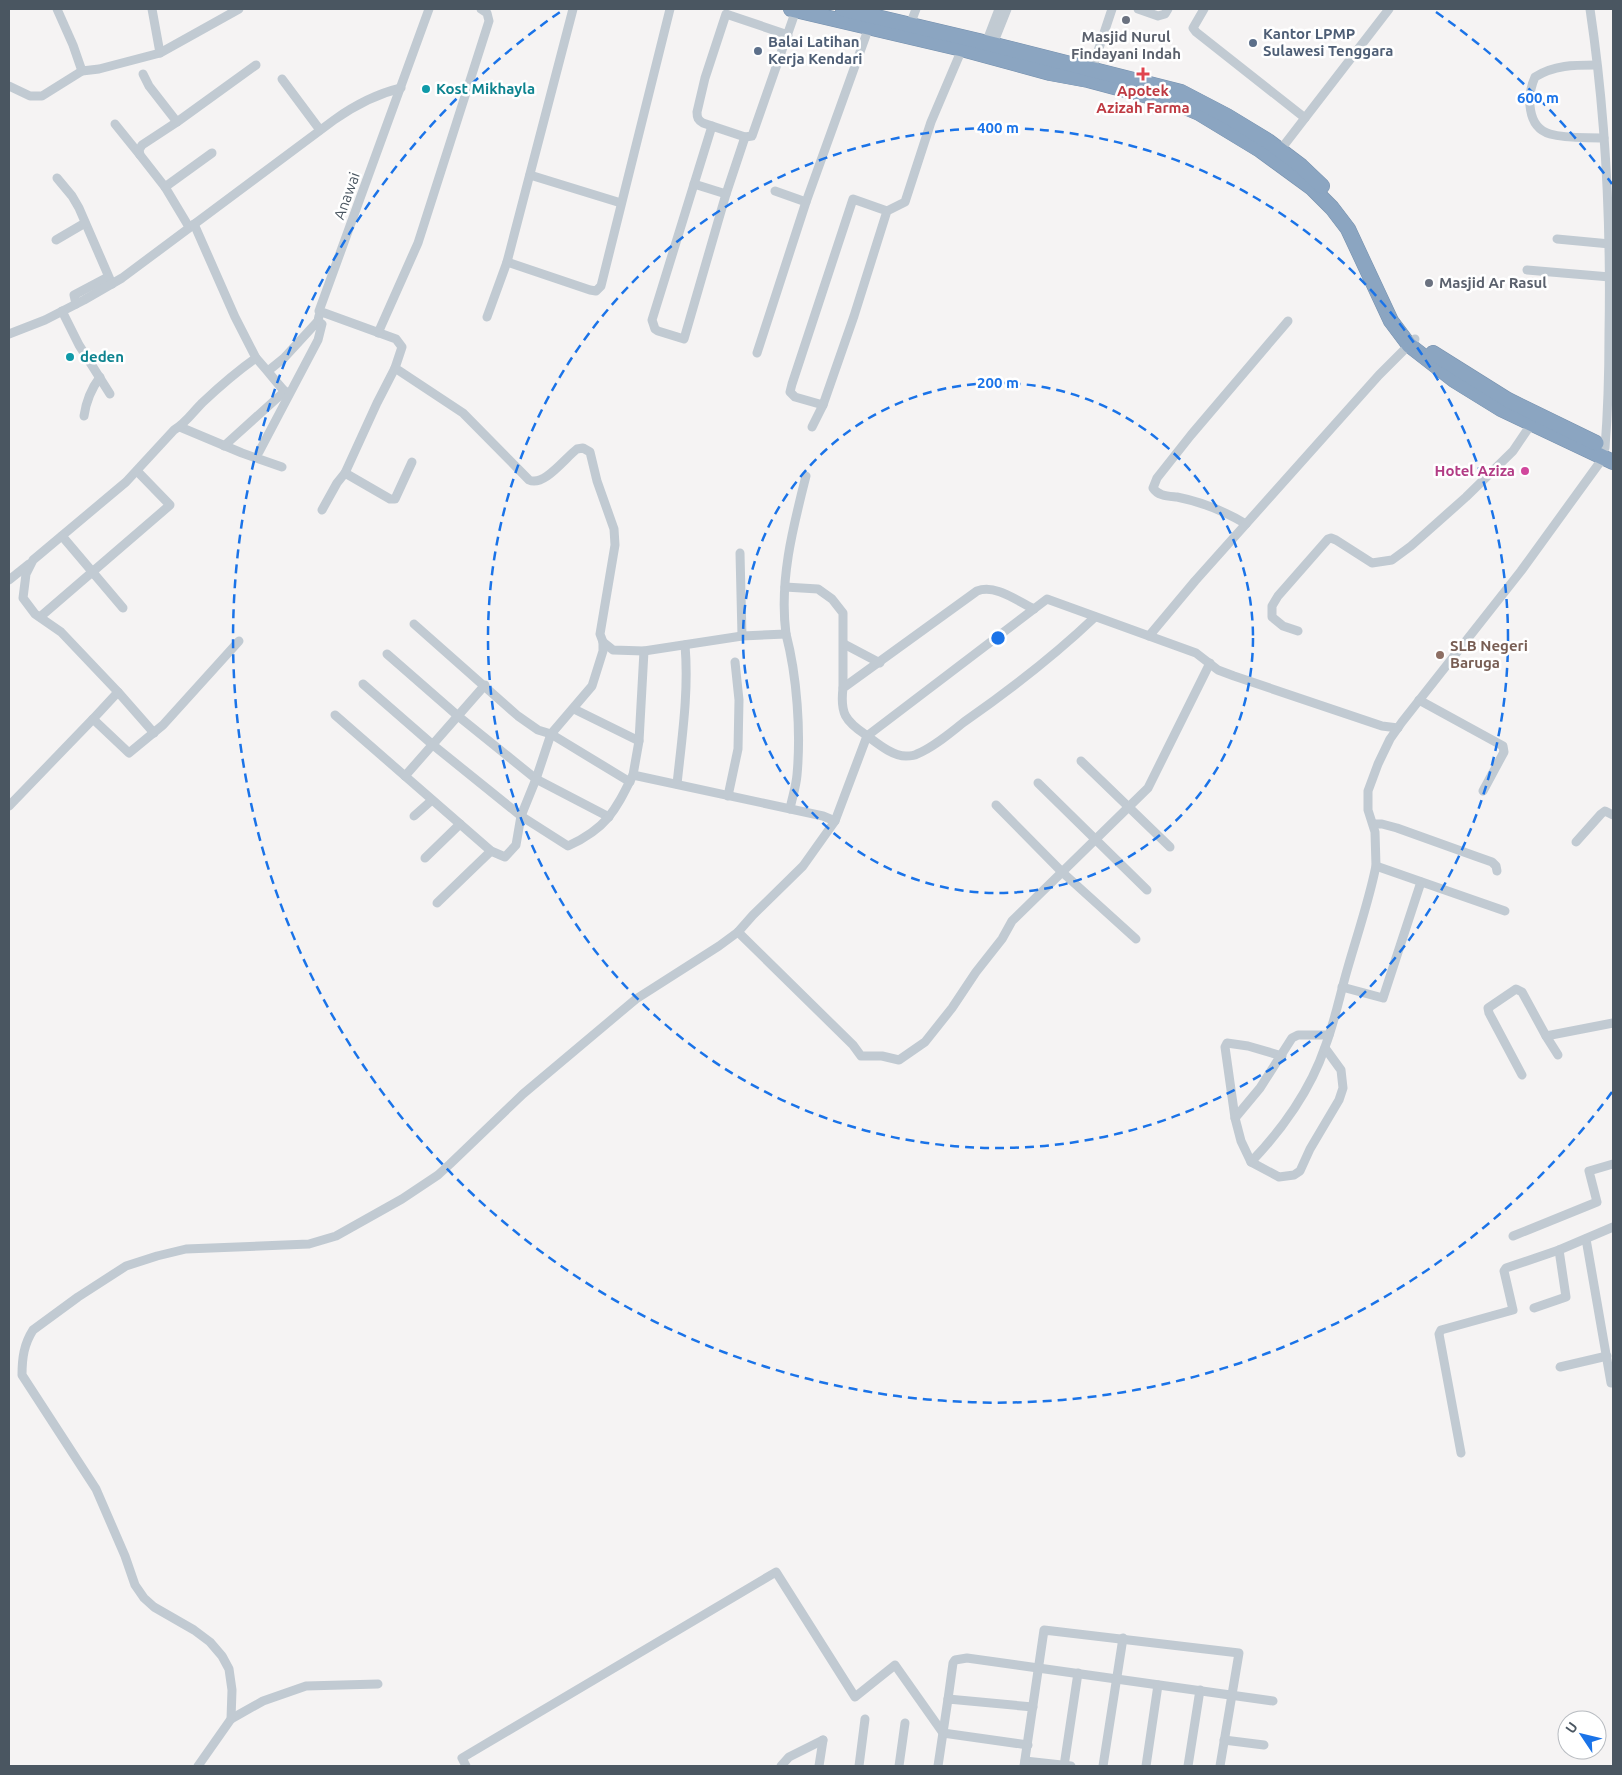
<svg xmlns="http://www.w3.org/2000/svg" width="1622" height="1775" font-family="Ubuntu,sans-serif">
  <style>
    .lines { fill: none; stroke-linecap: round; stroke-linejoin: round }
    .highway-casing { stroke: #7690ad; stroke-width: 16 }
    .street { stroke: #c1cad2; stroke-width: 9 }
    .highway { stroke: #8ba5c1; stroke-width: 15 }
    .ring { fill: none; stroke: #1a73e8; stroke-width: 2.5; stroke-dasharray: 9 6 }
    .worship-dot { fill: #6b7280; stroke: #fff; stroke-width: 2 }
    .service-dot { fill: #5c6f8a; stroke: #fff; stroke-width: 2 }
    .health-dot { fill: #e0444e; stroke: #fff; stroke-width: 2 }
    .culture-dot { fill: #0f9aa8; stroke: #fff; stroke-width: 2 }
    .hotel-dot { fill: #d1479c; stroke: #fff; stroke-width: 2 }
    .education-dot { fill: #8d6e63; stroke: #fff; stroke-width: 2 }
    .labels { text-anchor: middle; stroke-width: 5; stroke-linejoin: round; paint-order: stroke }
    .service-label { font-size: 15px; font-weight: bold; fill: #4e5e75; stroke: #fff; text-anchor: start }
    .worship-label { font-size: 15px; font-weight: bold; fill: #5b616d; stroke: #fff }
    .culture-label { font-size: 15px; font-weight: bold; fill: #0d838f; stroke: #fff; text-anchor: start }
    .health-label { font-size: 15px; font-weight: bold; fill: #be3a42; stroke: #fff }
    .street-label { font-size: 15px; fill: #4a5661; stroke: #fff }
    .hotel-label { font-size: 15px; font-weight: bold; fill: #b23c85; stroke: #fff; text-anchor: end }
    .education-label { font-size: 15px; font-weight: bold; fill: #785e54; stroke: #fff; text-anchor: start }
    .centre { fill: #1a73e8; stroke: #fff; stroke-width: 2.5 }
    .ring-label { font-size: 15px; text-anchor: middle; font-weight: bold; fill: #1a73e8; stroke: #fff; stroke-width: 5; stroke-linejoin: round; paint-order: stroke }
  </style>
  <rect width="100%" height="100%" fill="#f5f3f3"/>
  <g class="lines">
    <defs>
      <g id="highway">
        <path d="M791 9 962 49 1050 73 1088 80 1178 104 1199 113 1260 150 1312 188 1332 208 1348 229 1391 321 1409 345 1454 380 1501 409 1613 462"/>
        <path d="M843 9 983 42 1181 92 1227 116 1268 141 1301 166 1322 186"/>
        <path d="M1433 353 1508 400 1596 443"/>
      </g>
    </defs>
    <use href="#highway" class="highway-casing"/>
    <g class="street">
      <path d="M57 9 73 45 82 71"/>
      <path d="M152 9 160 53"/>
      <path d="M429 9 319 311 396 339 402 347 395 368 463 413 529 480C544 487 565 458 577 449L583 448 590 452 597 481 614 529 615 545 600 634 603 642 613 650 644 651 742 636 786 634C779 581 793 527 806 476"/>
      <path d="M1138 9 1158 16 1165 14 1168 9"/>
      <path d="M1204 9 1193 28 1196 32 1305 118"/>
      <path d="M1590 9C1606 116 1611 225 1609 334 1609 372 1608 410 1605 448"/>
      <path d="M910 25 916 9"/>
      <path d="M788 35 726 14 705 78 697 112C697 118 698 120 703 123L745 137 752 136 796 10"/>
      <path d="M986 43 999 9"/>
      <path d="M993 44 1007 9"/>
      <path d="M1596 65C1574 65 1554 65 1535 77 1527 95 1526 127 1550 134 1567 139 1586 137 1604 138"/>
      <path d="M1092 69 1112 9"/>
      <path d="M143 74 149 86 177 122"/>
      <path d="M282 79 320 130"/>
      <path d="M9 86 30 96H42L82 71 99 69 160 53 239 9"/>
      <path d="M115 124 140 155"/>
      <path d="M712 126 652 320 655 329 658 331 684 339 726 194 745 137"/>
      <path d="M1278 153 1389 9"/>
      <path d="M530 175 621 203"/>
      <path d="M57 178 72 196 79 208 112 284"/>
      <path d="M694 184 726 194"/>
      <path d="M165 187 212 153"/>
      <path d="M775 191 806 202"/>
      <path d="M887 211 854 316 823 405 795 397 790 392 792 384 853 199 887 211 905 202 931 122 962 49"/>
      <path d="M189 227 165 187 140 155 139 150 142 145 177 122 256 65"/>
      <path d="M1557 239 1610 244"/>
      <path d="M56 240 85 223"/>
      <path d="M507 262 590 290 596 291 601 286 670 9"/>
      <path d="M1527 270 1610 277"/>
      <path d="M76 304 74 295 108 277"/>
      <path d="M62 311 79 345 110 394"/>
      <path d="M487 317 507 262 573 9"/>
      <path d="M378 333 418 243 489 21 487 13 481 9"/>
      <path d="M9 334 45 320 84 300 122 278 334 120C355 105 376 94 401 88"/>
      <path d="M757 353 806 202 869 27"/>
      <path d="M256 358C267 370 276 382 287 394"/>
      <path d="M268 371 284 358 318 321 319 316"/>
      <path d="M84 416C86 402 91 389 100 377"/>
      <path d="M180 427 242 453 282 467"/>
      <path d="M812 427 823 405"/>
      <path d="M224 446 285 391"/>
      <path d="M259 452 318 340 322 324 318 321"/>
      <path d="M345 473 390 499H395L412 462"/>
      <path d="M322 510 337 483 345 473 377 403 395 368"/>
      <path d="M1246 524C1224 511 1203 502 1177 497 1168 496 1158 496 1153 488L1157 478 1191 435 1288 321"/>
      <path d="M62 536 123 608"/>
      <path d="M740 553 742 636"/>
      <path d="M9 580 29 564"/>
      <path d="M785 587 818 589 832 599 843 613V688"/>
      <path d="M1034 609C1017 601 996 584 977 591L843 688C840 713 845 721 866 735 877 743 892 756 906 756 909 756 914 756 917 754 934 747 950 733 964 722 1010 690 1055 655 1095 617"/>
      <path d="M40 617 170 505 137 471"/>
      <path d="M414 624 518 716 538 730 551 734 630 782"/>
      <path d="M1298 631 1283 626 1272 617V606L1278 596 1328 539 1331 538 1336 540 1372 563 1392 560 1411 546 1466 497 1513 451 1532 423"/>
      <path d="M786 634C797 676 801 732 797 775 796 787 792 798 790 809"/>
      <path d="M1149 636 1195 581 1379 375 1415 339"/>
      <path d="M844 644 880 663"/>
      <path d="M387 654 458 716 536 779 609 817"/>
      <path d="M363 684 433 745 521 816 568 846C607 828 615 811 633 775"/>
      <path d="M1419 700 1503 746 1504 752 1483 791"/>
      <path d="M574 709 639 741"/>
      <path d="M335 715 491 851 505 857 516 845 521 816 536 779 551 734 592 686 603 651V642"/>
      <path d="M93 719 118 692"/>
      <path d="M154 733 118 692 61 632 35 614 23 598 26 574 33 560 126 482 174 430C185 424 193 412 202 403 219 387 236 372 256 358L235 317 194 224"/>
      <path d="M1081 761 1170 847"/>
      <path d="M405 776 485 685"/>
      <path d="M1038 783 1147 890"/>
      <path d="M677 784C682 737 689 691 685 645"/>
      <path d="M728 796 738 749 739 700 735 662"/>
      <path d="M996 805 1062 872 1136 939"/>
      <path d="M9 806 93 719 129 753 163 725 239 641"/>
      <path d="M414 816 432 800"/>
      <path d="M835 821 867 736 1047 599 1196 653 1218 670 1234 676 1382 726 1398 728"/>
      <path d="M1374 824H1382L1397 828 1475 856 1492 862 1496 866 1497 871"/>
      <path d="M1576 842 1601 814 1605 811 1613 815"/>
      <path d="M425 858 460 824"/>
      <path d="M1376 866 1505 911"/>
      <path d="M437 903 491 851"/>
      <path d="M738 932 853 1045 861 1056H882L899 1060 925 1042 952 1008 976 972 1002 939 1012 921 1148 788 1210 663"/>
      <path d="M1342 987 1383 998 1421 882"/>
      <path d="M1546 1036 1558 1055"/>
      <path d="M1282 1056 1248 1046 1227 1043 1225 1047 1235 1118 1241 1141 1251 1162C1282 1130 1311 1089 1325 1047 1335 1021 1340 994 1348 967 1357 936 1367 906 1374 875L1376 866 1375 832 1368 810V791L1378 764 1390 739 1402 722 1521 571 1603 458"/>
      <path d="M1522 1075 1489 1013 1488 1008 1516 989 1522 992 1546 1036 1613 1023"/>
      <path d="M1235 1118 1260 1088 1292 1038 1298 1035H1329"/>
      <path d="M1251 1162 1279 1177 1294 1175 1300 1171 1310 1149 1339 1100 1343 1088 1341 1070 1325 1048"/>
      <path d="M1513 1236 1597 1202 1589 1171 1613 1164"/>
      <path d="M1586 1239 1611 1383"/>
      <path d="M1534 1308 1566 1297 1559 1250 1613 1227"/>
      <path d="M1560 1367 1607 1356"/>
      <path d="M1461 1453 1439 1334 1441 1330 1513 1310 1504 1271 1506 1268 1559 1250"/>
      <path d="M948 1699 953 1663 955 1660 967 1658 1273 1701"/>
      <path d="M231 1719 263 1701 306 1686 378 1684"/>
      <path d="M1224 1740 1264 1745"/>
      <path d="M1025 1761 1071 1766"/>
      <path d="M198 1766 231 1719 232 1690 229 1669 222 1656 210 1642 194 1630 154 1607 144 1598 135 1585 125 1556 96 1489 22 1375C22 1358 24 1344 33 1330L78 1297 126 1266 157 1256 186 1249 309 1244 336 1236 402 1199 438 1175 450 1164 523 1094 636 999 719 946 738 932 753 915 803 866 835 821 823 816 633 775 639 741 644 651"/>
      <path d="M466 1766 462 1758 776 1572 855 1697 895 1665 943 1733 1028 1745"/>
      <path d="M781 1766 789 1757 823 1740"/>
      <path d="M819 1766 823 1740"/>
      <path d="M859 1766 865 1719"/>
      <path d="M899 1766 905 1723"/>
      <path d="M938 1766 948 1699 1033 1707"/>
      <path d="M1024 1766 1044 1630 1239 1653 1220 1766"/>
      <path d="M1064 1766 1078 1673"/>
      <path d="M1103 1766 1123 1638"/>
      <path d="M1146 1766 1158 1685"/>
      <path d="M1188 1766 1200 1690"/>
    </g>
    <use href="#highway" class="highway"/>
  </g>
  <g class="ring">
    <circle cx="998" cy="638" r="255"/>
    <circle cx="998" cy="638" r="510"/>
    <path d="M1612 1092A764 764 0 1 1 560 12M1436 12A764 764 0 0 1 1612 184"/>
  </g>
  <g class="worship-dot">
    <circle cx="1126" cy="20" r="5"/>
    <circle cx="1429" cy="283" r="5"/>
  </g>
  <g class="service-dot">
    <circle cx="1253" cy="43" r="5"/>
    <circle cx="758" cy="51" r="5"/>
  </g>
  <path class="health-dot" d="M1140.5 66.5h5v5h5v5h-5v5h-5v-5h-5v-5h5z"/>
  <g class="culture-dot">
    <circle cx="426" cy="89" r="5"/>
    <circle cx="70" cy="357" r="5"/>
  </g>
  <circle class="hotel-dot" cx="1525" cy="471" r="5"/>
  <circle class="education-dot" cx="1440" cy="655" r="5"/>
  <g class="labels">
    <g class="service-label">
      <text x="1263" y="39">Kantor LPMP<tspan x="1263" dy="17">Sulawesi Tenggara</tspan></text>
      <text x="768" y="47">Balai Latihan<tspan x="768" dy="17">Kerja Kendari</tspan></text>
    </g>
    <g class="worship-label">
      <text x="1126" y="42">Masjid Nurul<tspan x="1126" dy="17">Findayani Indah</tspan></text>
      <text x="1439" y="288" text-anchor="start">Masjid Ar Rasul</text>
    </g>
    <g class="culture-label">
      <text x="436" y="94">Kost Mikhayla</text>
      <text x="80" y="362">deden</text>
    </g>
    <g class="health-label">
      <text x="1143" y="96">Apotek<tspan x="1143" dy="17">Azizah Farma</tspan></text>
    </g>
    <g class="street-label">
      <text transform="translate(347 196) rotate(-70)" y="5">Anawai</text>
    </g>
    <g class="hotel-label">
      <text x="1515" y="476">Hotel Aziza</text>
    </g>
    <g class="education-label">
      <text x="1450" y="651">SLB Negeri<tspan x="1450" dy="17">Baruga</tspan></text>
    </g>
  </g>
  <circle cx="998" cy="638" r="8" class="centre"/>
  <g class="ring-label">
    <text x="1538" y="103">600 m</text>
    <text x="998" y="133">400 m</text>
    <text x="998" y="388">200 m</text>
  </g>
  <rect width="1622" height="1775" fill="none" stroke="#4a5661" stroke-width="20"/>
  <g transform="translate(1582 1735) rotate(305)"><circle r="24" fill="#ffffff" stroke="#b7bbc0"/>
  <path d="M0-4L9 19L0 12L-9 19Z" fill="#1a73e8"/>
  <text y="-8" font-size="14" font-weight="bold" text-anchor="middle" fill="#4a5661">U</text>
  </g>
</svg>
